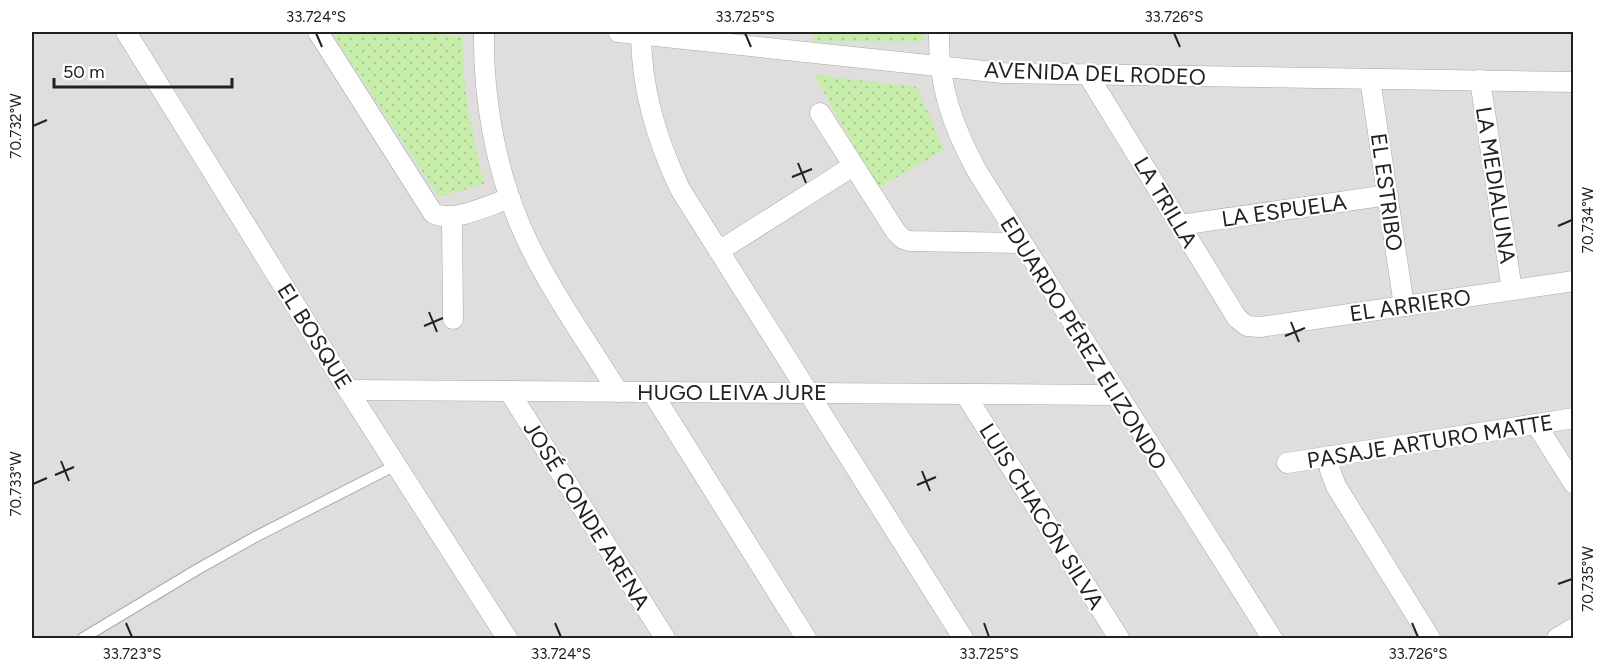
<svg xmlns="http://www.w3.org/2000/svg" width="1605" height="670" font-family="Figtree,sans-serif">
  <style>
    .residential { fill: #dfdedd }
    .grass { fill: url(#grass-dots) }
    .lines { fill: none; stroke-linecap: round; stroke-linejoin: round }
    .service-casing { stroke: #a8a8a8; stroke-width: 12 }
    .minor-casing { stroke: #a8a8a8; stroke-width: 21 }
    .service { stroke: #fff; stroke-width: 10 }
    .minor { stroke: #fff; stroke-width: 20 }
    .ticks { fill: none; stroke: #212121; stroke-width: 2 }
    .labels { text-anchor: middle; stroke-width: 4.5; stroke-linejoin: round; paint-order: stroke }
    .street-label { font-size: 22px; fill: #212121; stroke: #fff }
    .neatline { fill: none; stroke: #212121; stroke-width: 2 }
    .ticks-label { font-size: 15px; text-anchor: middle; fill: #212121 }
  </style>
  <defs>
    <pattern id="grass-dots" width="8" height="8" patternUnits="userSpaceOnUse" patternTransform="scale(1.5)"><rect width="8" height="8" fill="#c7edab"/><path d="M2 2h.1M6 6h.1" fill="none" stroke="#abcb93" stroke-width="1.8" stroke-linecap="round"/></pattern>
  </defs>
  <rect width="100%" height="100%" fill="#f1eee7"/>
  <rect class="residential" x="32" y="32" width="1541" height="606"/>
  <g class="grass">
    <path d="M331 32H417L463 37C461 87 473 135 484 184L439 197Z"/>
    <rect x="813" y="32" width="110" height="9"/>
    <path d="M814 75 917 87 944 150 878 188Z"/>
  </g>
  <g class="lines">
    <defs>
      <path id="service" d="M83 638 198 569 255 537 396 465"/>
      <g id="minor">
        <path d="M126 32 348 390 507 638"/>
        <path d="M318 32 433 213C452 224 489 205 510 198"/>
        <path d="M484 32C483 97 495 167 521 227 546 285 585 338 618 392"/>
        <path d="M618 32 1003 73 1574 82"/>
        <path d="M641 32C641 88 656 138 680 189L963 638"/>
        <path d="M939 32C938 85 952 125 977 171L1272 638"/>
        <path d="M1088 75 1237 318 1247 326 1260 327 1574 281"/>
        <path d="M1370 79 1404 306"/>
        <path d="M1480 80 1512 290"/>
        <path d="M820 113 896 232 903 239 910 241 1021 243"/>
        <path d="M452 217 453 319"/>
        <path d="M1180 225 1388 195"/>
        <path d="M719 251 853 166"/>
        <path d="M348 390 1116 395"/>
        <path d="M509 391 665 638"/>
        <path d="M652 392 806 638"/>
        <path d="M965 394 1119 638"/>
        <path d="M1536 424 1574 484"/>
        <path d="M1329 456 1330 470 1336 486 1430 638"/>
        <path d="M1287 463 1574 418"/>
        <path d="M1557 638 1574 628"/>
      </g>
    </defs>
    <use href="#service" class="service-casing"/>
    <use href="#minor" class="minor-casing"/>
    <use href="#service" class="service"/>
    <use href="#minor" class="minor"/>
  </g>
  <path class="ticks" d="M316 33 322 47M745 33 751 47M1174 33 1180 47M33 126 47 120M798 163 806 183M792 177 812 169M1558 226 1572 220M429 312 437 332M1291 322 1299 342M424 326 443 318M1285 336 1305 328M61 461 69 481M922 471 930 491M55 475 74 467M33 484 47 478M917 485 936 477M1558 584 1572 579M126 623 132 637M555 623 561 637M984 623 989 637M1412 623 1418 637"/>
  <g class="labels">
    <g class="street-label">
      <text transform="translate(1095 73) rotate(2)" y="8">AVENIDA DEL RODEO</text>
      <text transform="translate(1496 185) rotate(81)" y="8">LA MEDIALUNA</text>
      <text transform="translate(1387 192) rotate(82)" y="8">EL ESTRIBO</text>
      <text transform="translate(1166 202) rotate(59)" y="8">LA TRILLA</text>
      <text transform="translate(1284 210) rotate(-8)" y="8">LA ESPUELA</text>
      <text transform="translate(1410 305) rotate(-8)" y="8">EL ARRIERO</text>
      <text transform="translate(315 336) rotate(58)" y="8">EL BOSQUE</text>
      <text transform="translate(1084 343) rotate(58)" y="8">EDUARDO PÉREZ ELIZONDO</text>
      <text x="732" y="400">HUGO LEIVA JURE</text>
      <text transform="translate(1430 441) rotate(-9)" y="8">PASAJE ARTURO MATTE</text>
      <text transform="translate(587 515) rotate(58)" y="8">JOSÉ CONDE ARENA</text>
      <text transform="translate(1042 516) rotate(58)" y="8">LUIS CHACÓN SILVA</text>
    </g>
  </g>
  <rect width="1605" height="670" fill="none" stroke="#ffffff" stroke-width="66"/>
  <path d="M54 78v9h178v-9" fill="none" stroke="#212121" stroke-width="3"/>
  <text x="63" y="78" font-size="18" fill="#212121" stroke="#ffffff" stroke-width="4.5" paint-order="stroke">50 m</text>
  <rect x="33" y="33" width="1539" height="604" class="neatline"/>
  <g class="ticks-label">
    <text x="316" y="22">33.724°S</text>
    <text x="745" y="22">33.725°S</text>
    <text x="1174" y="22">33.726°S</text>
    <text transform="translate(16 126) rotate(-90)" y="5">70.732°W</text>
    <text transform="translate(1588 220) rotate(-90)" y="5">70.734°W</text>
    <text transform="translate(16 484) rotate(-90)" y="5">70.733°W</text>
    <text transform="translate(1588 579) rotate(-90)" y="5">70.735°W</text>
    <text x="132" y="659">33.723°S</text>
    <text x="561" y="659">33.724°S</text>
    <text x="989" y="659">33.725°S</text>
    <text x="1418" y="659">33.726°S</text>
  </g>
</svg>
